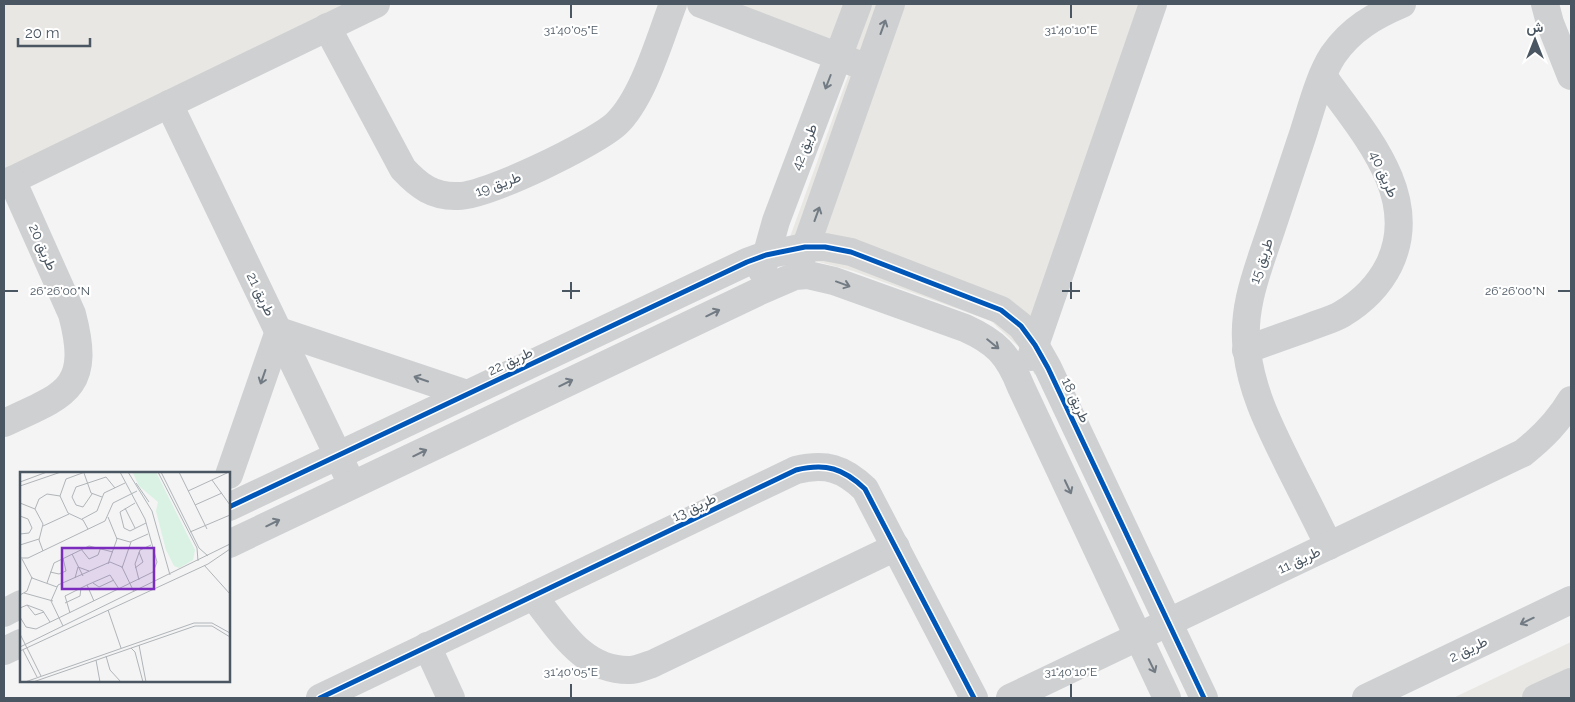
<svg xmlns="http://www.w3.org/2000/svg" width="1575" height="702" font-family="Raleway,Vazirmatn,sans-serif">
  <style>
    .commercial { fill: #e8e7e3 }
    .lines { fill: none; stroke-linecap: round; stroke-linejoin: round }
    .minor { stroke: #ced0d2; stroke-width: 28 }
    .cycleway-casing { stroke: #fff; stroke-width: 8 }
    .cycleway { stroke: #0057b8; stroke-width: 5 }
    .oneway { stroke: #727b83 }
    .ticks { fill: none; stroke: #4a5661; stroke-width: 2 }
    .labels { text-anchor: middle; stroke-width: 4.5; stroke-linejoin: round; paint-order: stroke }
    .street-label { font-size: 14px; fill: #4a5661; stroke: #fff }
    .inset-road { fill: none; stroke: #b0b5b9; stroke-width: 1 }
    .view { fill: #7b2cbf; fill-opacity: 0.15; stroke: #7b2cbf; stroke-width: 2.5 }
    .inset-edge { fill: none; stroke: #4a5661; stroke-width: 2.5 }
    .ticks-label { font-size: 12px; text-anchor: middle; fill: #4a5661; stroke: #fff; stroke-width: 4.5; stroke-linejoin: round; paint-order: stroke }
  </style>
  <rect width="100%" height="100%" fill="#f4f4f4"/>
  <g class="commercial">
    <path d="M4 4H359L4 175Z"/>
    <path d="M724 4H1166L1035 375 1018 346 991 321 853 271 819 262H781L856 54Z"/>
    <path d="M1571 642V698H1453Z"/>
  </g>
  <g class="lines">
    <g class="minor">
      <path d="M701 4 855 63"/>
      <path d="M1545 4 1550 23 1571 76"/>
      <path d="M327 27 403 169C419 186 433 197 458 196 487 196 594 144 616 124 643 99 660 38 673 4"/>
      <path d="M169 104 346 472"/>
      <path d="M4 184 376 4"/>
      <path d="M800 263 891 4"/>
      <path d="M762 271 776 221 858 4"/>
      <path d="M1246 350C1267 342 1287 335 1307 328 1319 323 1332 320 1342 314 1362 302 1379 285 1389 265 1423 195 1361 130 1323 76"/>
      <path d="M1031 357 1153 4"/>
      <path d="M4 423C65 395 92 389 72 314L12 180"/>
      <path d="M229 475 279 331 467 394"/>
      <path d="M229 507 747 262 766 255 805 247H825L851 252 1001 310 1021 326 1035 345 1048 368 1204 698"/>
      <path d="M229 544 758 292 795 276 808 275 834 281 965 328C996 342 1008 354 1021 387L1167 698"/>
      <path d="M1329 546C1316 519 1302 492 1288 464 1270 427 1252 393 1247 351 1241 309 1258 269 1271 230 1281 200 1291 170 1301 140 1310 114 1318 78 1333 55 1351 29 1374 16 1402 4"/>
      <path d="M533 596C560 629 582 671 630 670 637 670 645 666 652 664L896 547"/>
      <path d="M4 613 21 604"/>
      <path d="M427 646 451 698"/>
      <path d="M4 651 21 643"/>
      <path d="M320 698 796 470C826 463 843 468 865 489L974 698"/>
      <path d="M1010 698 1523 453C1543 437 1558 422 1571 400"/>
      <path d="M1366 698 1571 600"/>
      <path d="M1536 698 1571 682"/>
    </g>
    <defs>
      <g id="cycleway">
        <path d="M229 507 747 262 766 255 805 247H825L851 252 1001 310 1021 326 1035 345 1048 368 1204 698"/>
        <path d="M320 698 796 470C826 463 843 468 865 489L974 698"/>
      </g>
    </defs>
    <use href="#cycleway" class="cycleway-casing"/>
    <use href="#cycleway" class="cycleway"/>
  </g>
  <defs><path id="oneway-shaft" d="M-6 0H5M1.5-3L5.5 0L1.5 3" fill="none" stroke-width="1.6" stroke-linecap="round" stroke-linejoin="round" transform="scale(1.25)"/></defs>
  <g class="oneway">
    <use href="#oneway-shaft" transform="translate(883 27) rotate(-70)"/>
    <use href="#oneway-shaft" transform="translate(828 82) rotate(111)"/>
    <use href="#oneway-shaft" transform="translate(817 214) rotate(-70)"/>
    <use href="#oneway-shaft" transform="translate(843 284) rotate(20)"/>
    <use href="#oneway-shaft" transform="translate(713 313) rotate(-26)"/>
    <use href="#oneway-shaft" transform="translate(993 344) rotate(39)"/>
    <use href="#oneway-shaft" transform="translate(263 377) rotate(109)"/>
    <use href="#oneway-shaft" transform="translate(421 379) rotate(-161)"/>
    <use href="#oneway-shaft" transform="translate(566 383) rotate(-26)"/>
    <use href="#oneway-shaft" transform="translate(420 453) rotate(-26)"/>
    <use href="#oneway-shaft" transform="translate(1068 487) rotate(65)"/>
    <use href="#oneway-shaft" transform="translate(273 523) rotate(-26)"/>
    <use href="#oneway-shaft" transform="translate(1527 621) rotate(154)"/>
    <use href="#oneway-shaft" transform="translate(1152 666) rotate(64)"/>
  </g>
  <path class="ticks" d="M571 5V18M1071 5V18M571 282V299M1071 282V299M5 291H18M562 291H580M1062 291H1080M1558 291H1570M571 684V697M1071 684V697"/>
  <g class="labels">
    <g class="street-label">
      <text transform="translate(804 147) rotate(-69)" y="5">طريق 42</text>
      <text transform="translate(1384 174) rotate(66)" y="5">طريق 40</text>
      <text transform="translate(498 184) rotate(-20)" y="5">طريق 19</text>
      <text transform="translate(43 247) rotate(66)" y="5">طريق 20</text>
      <text transform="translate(1261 261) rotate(-72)" y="5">طريق 15</text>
      <text transform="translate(261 294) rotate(64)" y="5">طريق 21</text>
      <text transform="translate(510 361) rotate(-25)" y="5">طريق 22</text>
      <text transform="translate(1076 400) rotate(65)" y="5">طريق 18</text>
      <text transform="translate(694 507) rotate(-26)" y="5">طريق 13</text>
      <text transform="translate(1299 560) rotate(-25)" y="5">طريق 11</text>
      <text transform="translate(1468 649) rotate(-26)" y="5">طريق 2</text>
    </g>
  </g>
  <g transform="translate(20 472)">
    <rect width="210" height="210" fill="#f4f4f4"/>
    <path d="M136 0 175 78 173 88 159 96 154 94 146 78 136 39 138 30 119 14 113 1Z" fill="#d9f2e3"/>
    <path class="inset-road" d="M65 0 46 7 40 24 48 41 63 48 68 57M108 0 132 39 150 103M138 0 177 76 178 89M141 0 179 76 188 84M159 0 187 57M64 1 71 21 82 25M192 8 210 33M0 10 27 0M116 11 129 30M0 14 41 0M168 19 207 1M72 22 63 35 56 33 52 25 56 15 86 5 95 16M0 31 15 37 23 52 19 68 23 79M115 31 100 40 104 56 110 59 126 51M175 33 202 21M105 36 115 56M15 37 19 27 27 22 40 24M0 44 8 47 12 56 9 61 0 62M88 45 97 67 88 92M62 47 77 39 84 21 105 11M23 54 49 42M170 60 210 43M96 66 110 70 128 62M0 73 19 67M61 77 69 87 78 83 81 75M52 82 63 104M0 86H8L85 49 93 31 117 19M2 87 12 106 37 115M184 93 210 122M102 96 111 70M115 96 123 90 119 80M30 100 39 102 46 99 43 86M55 106 58 95 69 99M119 108 115 92 120 78 131 73M27 111 34 91 69 74 93 80M73 111 79 115 94 108M67 113 74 129M4 121 33 129M0 123 7 119 12 105M45 131 60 124 61 116M7 133 15 143 24 140M0 136 7 133 23 139 30 150M88 138 101 176M50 141 45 124 67 113 90 103 99 117M0 145 6 155 16 157 133 100 137 90 125 47 100 0M43 154 31 129 38 113 90 90 102 95 114 120M0 162 21 204M119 173 126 210M0 175 210 72M111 176 115 180 123 210M3 178 17 205M0 179 188 92 210 77M86 184 90 198 101 210M76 188 80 210M5 210 174 151H192L210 161M13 210 175 154H192L210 165"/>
    <path class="view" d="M42 76H134V117H42Z"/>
    <rect width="210" height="210" class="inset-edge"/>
  </g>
  <g class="ticks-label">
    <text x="571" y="34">31°40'05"E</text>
    <text x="1071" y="34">31°40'10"E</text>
    <text x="60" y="295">26°26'00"N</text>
    <text x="1515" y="295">26°26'00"N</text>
    <text x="571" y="676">31°40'05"E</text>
    <text x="1071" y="676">31°40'10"E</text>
  </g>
  <rect width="1575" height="702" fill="none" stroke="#4a5661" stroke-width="10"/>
  <g transform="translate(1535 40)" stroke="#ffffff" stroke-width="4" paint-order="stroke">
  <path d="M0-4L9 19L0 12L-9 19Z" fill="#4a5661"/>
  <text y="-8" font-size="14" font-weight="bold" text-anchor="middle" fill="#4a5661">ش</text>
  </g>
  <path d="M18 38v8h72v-8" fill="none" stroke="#4a5661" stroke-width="2.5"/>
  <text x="25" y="38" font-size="15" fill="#4a5661" stroke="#ffffff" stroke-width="4" paint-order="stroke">20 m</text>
</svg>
